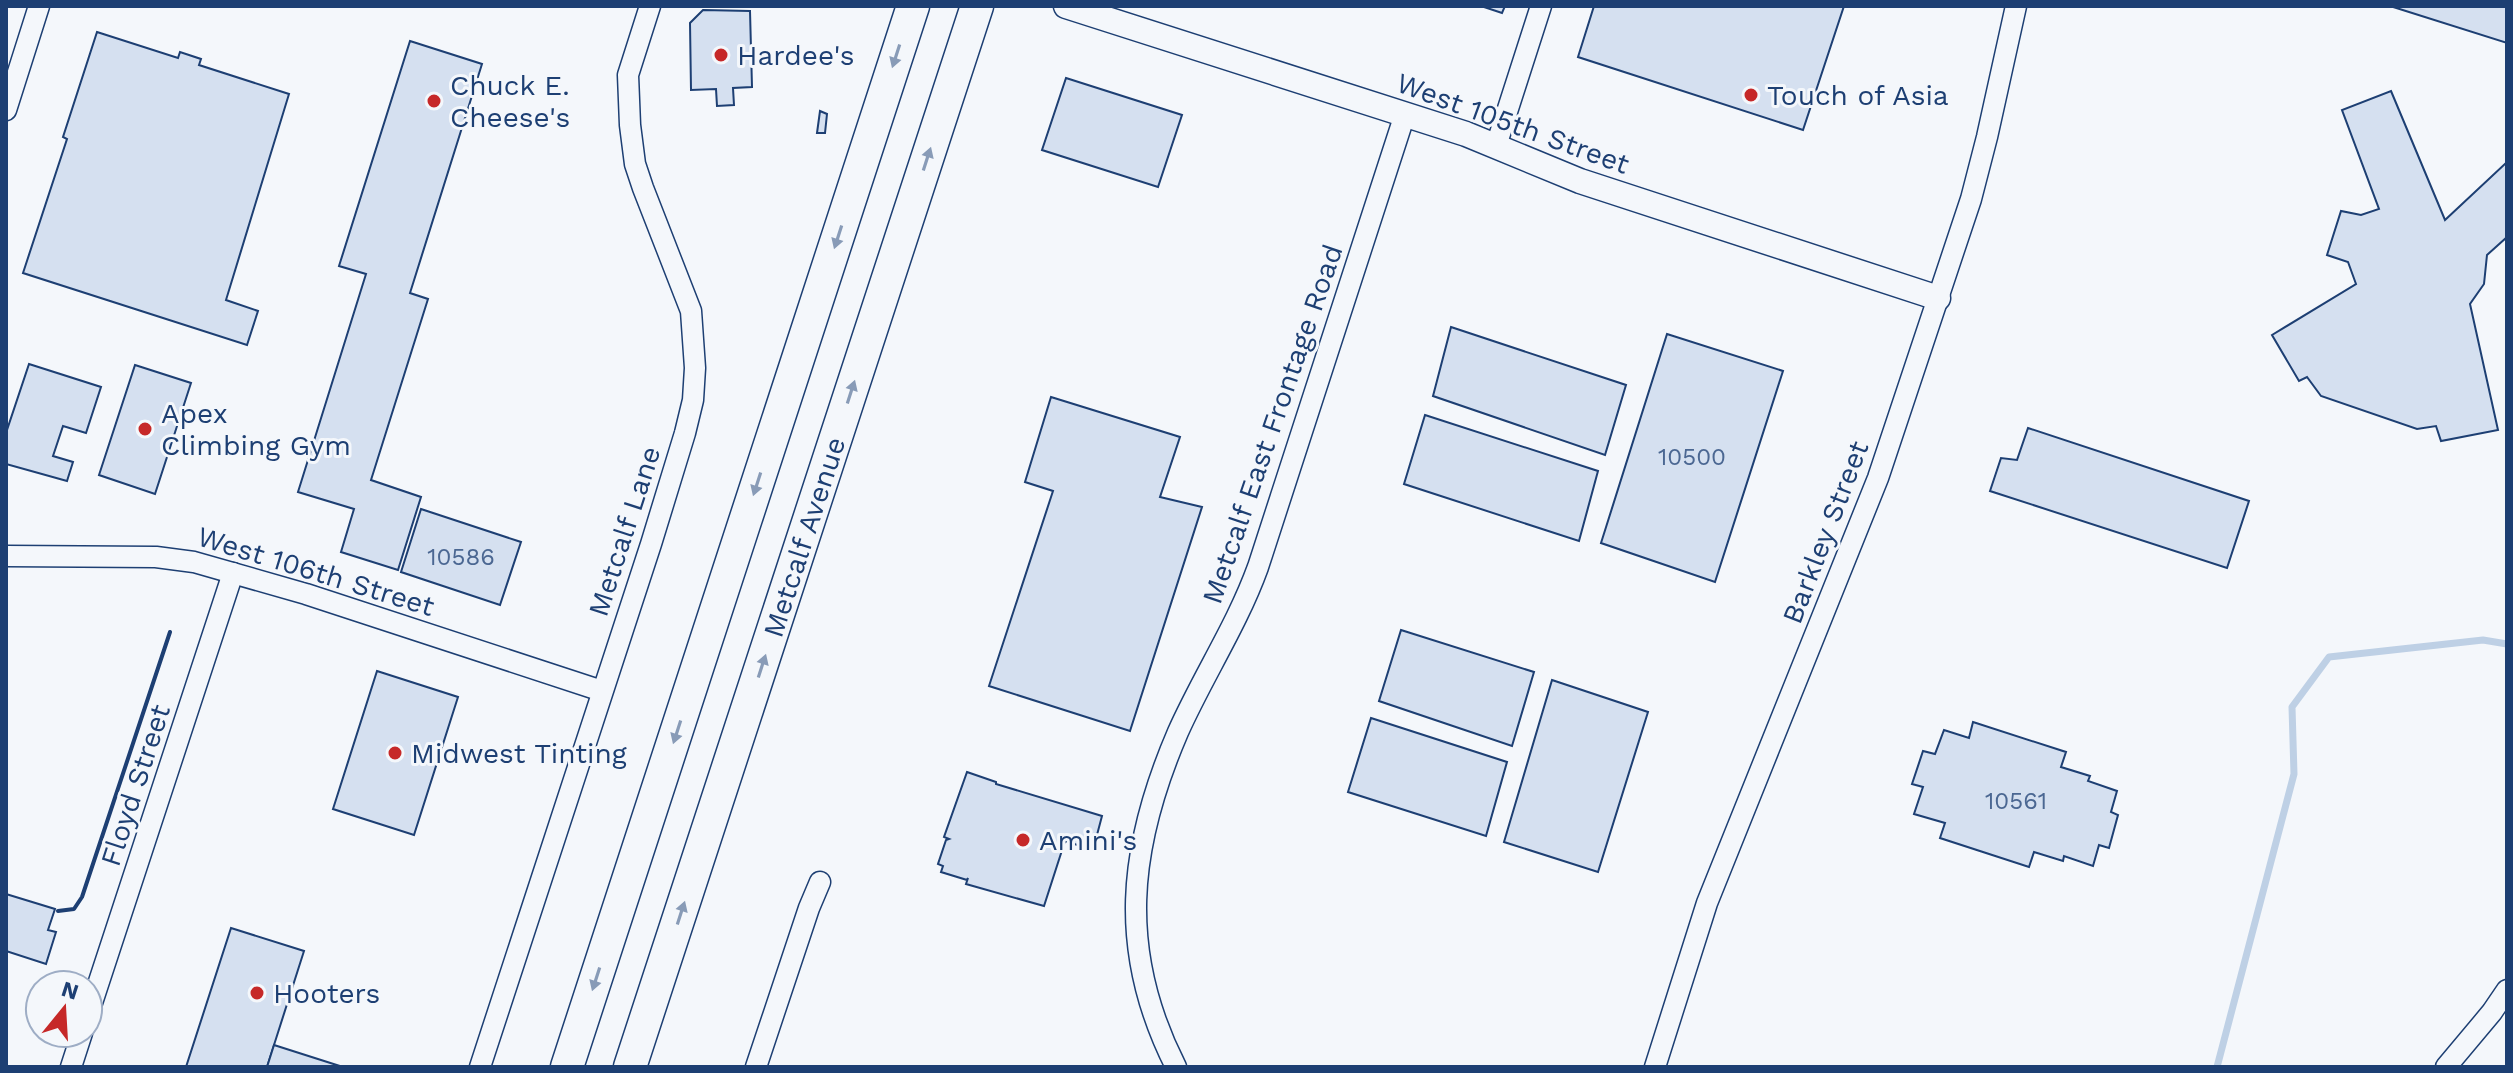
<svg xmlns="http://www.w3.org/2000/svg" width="2513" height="1073" font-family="'Work Sans',sans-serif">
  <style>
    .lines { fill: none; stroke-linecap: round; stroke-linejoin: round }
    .stream { stroke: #bed0e5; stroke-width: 7 }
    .building { fill: #d5e0f0; stroke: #1d3f73; stroke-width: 2 }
    .minor-casing { stroke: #1d3f73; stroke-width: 23 }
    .tertiary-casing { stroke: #1d3f73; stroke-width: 27 }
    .primary-casing { stroke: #1d3f73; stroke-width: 35 }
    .minor { stroke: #f4f7fb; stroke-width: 20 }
    .tertiary { stroke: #f4f7fb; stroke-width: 24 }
    .primary { stroke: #f4f7fb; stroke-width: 32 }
    .wall { stroke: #1d3f73; stroke-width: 4 }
    .oneway { fill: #889bb7 }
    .poi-dot { fill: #c62828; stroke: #f4f7fb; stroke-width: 3 }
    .labels { text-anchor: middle; stroke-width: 6; stroke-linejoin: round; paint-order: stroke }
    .number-label { font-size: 24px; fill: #4b6792 }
    .poi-label { font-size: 28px; fill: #1d3f73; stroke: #f4f7fb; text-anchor: start }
    .street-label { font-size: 28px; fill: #1d3f73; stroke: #f4f7fb }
  </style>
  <rect width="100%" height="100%" fill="#f4f7fb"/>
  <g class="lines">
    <path class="stream" d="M2217 1067 2294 774 2292 707 2329 657 2483 640 2507 644"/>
  </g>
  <g class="building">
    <path d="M1481 6H1505L1502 13Z"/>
    <path d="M1594 6H1844L1803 130 1578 57Z"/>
    <path d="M2390 6H2507V43Z"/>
    <path d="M703 10 750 11 752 87 733 88 734 105 717 106 716 89 691 90 690 23Z"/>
    <path d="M97 32 178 58 180 52 201 59 199 65 289 94 226 300 258 311 247 345 23 273 67 139 63 137Z"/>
    <path d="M410 41 482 64 410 293 428 299 371 480 421 497 398 570 341 552 354 509 298 492 366 274 339 266Z"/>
    <path d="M1066 78 1182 115 1158 187 1042 150Z"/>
    <path d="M2391 91 2445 220 2507 162V237L2487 255 2484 284 2470 304 2498 430 2441 441 2436 426 2417 429 2321 396 2307 377 2299 381 2272 335 2356 284 2348 262 2327 255 2341 211 2361 215 2379 209 2342 110Z"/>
    <path d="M820 111 827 114 825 133H817Z"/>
    <path d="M1451 327 1626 385 1605 455 1433 396Z"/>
    <path d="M1667 334 1783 371 1715 582 1601 543Z"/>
    <path d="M29 364 101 387 86 433 63 426 53 456 73 462 67 481 6 464V433Z"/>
    <path d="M135 365 191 383 155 494 99 475Z"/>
    <path d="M1051 397 1180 437 1160 497 1202 507 1130 731 989 686 1053 491 1025 482Z"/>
    <path d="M1425 415 1598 471 1579 541 1404 484Z"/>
    <path d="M2028 428 2249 501 2227 568 1990 491 2001 458 2017 460Z"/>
    <path d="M421 509 521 542 500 605 401 572Z"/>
    <path d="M1401 630 1534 672 1512 746 1379 701Z"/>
    <path d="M377 671 458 697 414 835 333 809Z"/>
    <path d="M1552 680 1648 712 1598 872 1504 842Z"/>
    <path d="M1371 718 1507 762 1486 836 1348 792Z"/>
    <path d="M1973 722 2066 752 2061 767 2090 776 2088 781 2117 791 2111 812 2118 815 2109 848 2099 845 2093 866 2064 856 2063 861 2034 852 2029 867 1940 838 1945 823 1914 814 1923 787 1912 784 1923 751 1935 754 1944 730 1969 738Z"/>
    <path d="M967 772 996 782V784L1102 816 1093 850 1065 841 1044 906 966 884 968 878 967 880 941 872 943 866 938 864 946 840 949 839 944 837Z"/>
    <path d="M6 894 55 909 48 930 56 932 46 964 6 951Z"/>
    <path d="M231 928 304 951 274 1045 267 1067H186Z"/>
    <path d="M274 1045 343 1067H267Z"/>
  </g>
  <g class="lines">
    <defs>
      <g id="minor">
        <path d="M6 110 39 6"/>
        <path d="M1496 146 1541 6"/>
        <path d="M6 556 156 557 194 562 306 594 602 691"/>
        <path d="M88 1015 233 573"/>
        <path d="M71 1067 82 1033"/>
        <path d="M480 1067 651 544 685 433 693 400 695 368 691 311 643 188 635 164 630 125 628 75 650 6"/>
        <path d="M756 1067 809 908 820 882"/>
        <path d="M1176 1067C1117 951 1128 848 1178 732 1203 676 1237 625 1258 567L1405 114"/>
        <path d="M1655 1067 1707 903 1878 478 1971 199 1987 137 2016 6"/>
        <path d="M2446 1067 2492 1012 2507 990"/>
      </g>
      <path id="tertiary" d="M1066 6 1466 134 1580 181 1938 298"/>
      <g id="primary">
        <path d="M567 1067 913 6"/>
        <path d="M630 1067 977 6"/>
      </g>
    </defs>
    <use href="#minor" class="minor-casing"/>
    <use href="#tertiary" class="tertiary-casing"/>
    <use href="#primary" class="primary-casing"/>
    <use href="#minor" class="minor"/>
    <use href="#tertiary" class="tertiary"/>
    <use href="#primary" class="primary"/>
    <path class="wall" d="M58 911 74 909 82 897 170 632"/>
  </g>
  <defs><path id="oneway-solid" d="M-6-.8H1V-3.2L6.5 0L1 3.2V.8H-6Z" transform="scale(2)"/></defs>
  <g class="oneway">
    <use href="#oneway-solid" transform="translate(896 56) rotate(108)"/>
    <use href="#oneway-solid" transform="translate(927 159) rotate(-72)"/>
    <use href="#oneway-solid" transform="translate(838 237) rotate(108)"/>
    <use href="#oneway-solid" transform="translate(851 392) rotate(-72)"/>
    <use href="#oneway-solid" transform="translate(757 484) rotate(108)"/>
    <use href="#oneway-solid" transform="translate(762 666) rotate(-72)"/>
    <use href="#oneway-solid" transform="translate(677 732) rotate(108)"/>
    <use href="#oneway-solid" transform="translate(681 913) rotate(-72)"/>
    <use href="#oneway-solid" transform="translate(596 979) rotate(108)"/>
  </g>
  <g class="poi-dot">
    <circle cx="721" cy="55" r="8"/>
    <circle cx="1751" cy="95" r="8"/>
    <circle cx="434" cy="101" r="8"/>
    <circle cx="145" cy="429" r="8"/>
    <circle cx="395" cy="753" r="8"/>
    <circle cx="1023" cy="840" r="8"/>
    <circle cx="257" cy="993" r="8"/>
  </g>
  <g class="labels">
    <g class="number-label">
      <text x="1692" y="465">10500</text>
      <text x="461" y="565">10586</text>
      <text x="2016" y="809">10561</text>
    </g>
    <g class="poi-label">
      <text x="737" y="65">Hardee's</text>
      <text x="450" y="95">Chuck E.<tspan x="450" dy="32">Cheese's</tspan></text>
      <text x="1767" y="105">Touch of Asia</text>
      <text x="161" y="423">Apex<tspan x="161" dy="32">Climbing Gym</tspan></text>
      <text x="411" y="763">Midwest Tinting</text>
      <text x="1039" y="850">Amini's</text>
      <text x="273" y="1003">Hooters</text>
    </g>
    <g class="street-label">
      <text transform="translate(1513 123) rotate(20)" y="10">West 105th Street</text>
      <text transform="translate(1272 424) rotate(-71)" y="10">Metcalf East Frontage Road</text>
      <text transform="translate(624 531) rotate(-72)" y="10">Metcalf Lane</text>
      <text transform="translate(1825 532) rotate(-69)" y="10">Barkley Street</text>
      <text transform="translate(804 537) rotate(-72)" y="10">Metcalf Avenue</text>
      <text transform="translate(316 571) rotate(17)" y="10">West 106th Street</text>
      <text transform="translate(135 785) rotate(-72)" y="10">Floyd Street</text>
    </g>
  </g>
  <rect width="2513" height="1073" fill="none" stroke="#1d3f73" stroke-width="16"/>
  <g transform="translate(64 1009) rotate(18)"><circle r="38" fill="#f4f7fb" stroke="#9eadc5" stroke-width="2"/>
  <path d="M0-6L14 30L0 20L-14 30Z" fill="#c62828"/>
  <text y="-12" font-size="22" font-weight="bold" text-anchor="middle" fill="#1d3f73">N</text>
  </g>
</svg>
